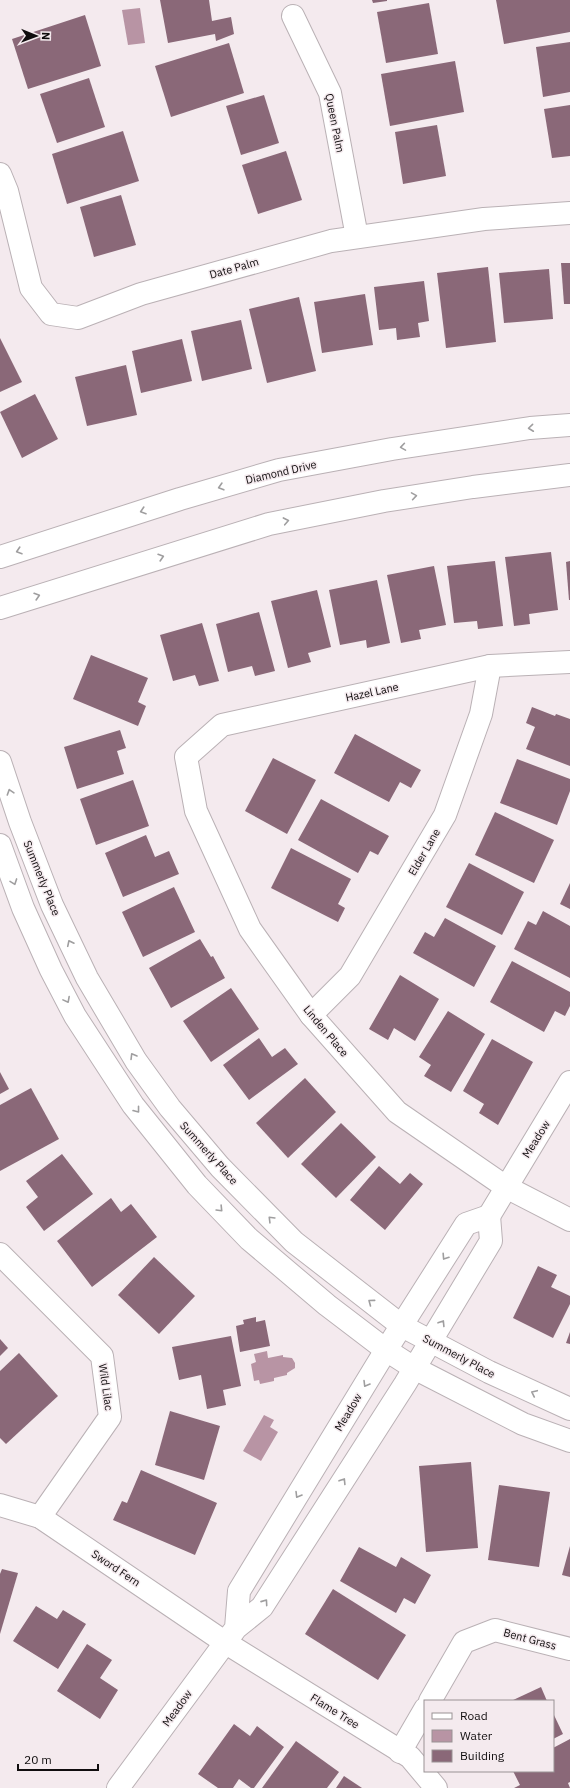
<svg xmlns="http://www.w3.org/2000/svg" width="570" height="1788" font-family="'IBM Plex Sans',sans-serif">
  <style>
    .water { fill: #b894a4 }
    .building { fill: #8a6878 }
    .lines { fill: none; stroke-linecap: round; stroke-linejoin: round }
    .street-casing { stroke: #bab1b5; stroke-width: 24 }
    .secondary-casing { stroke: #bab1b5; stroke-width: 24 }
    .street { stroke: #fff; stroke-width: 22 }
    .secondary { stroke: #fff; stroke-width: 22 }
    .oneway { stroke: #9f9e9f }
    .labels { text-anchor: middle; stroke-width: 3; stroke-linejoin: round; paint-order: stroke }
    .street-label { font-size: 11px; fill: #100d0e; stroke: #f4eaee }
  </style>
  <rect width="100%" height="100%" fill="#f4eaee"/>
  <g class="water">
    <path d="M140 8 145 43 128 45 122 10Z"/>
    <path d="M267 1351 268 1358 283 1355V1357L292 1358 295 1363V1368L287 1373V1375L274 1378V1381L260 1384 259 1380 254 1381 251 1364 256 1362 254 1354Z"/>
    <path d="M264 1415 274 1420 270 1427 278 1432 261 1461 243 1451Z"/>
  </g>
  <g class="building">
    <path d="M160 0H209L212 21 231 17 234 34 216 41 215 34 168 43Z"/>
    <path d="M372 0H387V1L373 3Z"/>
    <path d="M496 0H570V32L504 44Z"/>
    <path d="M429 3 438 54 386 63 377 12Z"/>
    <path d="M85 15 101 66 28 89 12 39Z"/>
    <path d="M570 42V92L543 97 536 47Z"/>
    <path d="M229 43 244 93 171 117 155 66Z"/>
    <path d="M455 61 464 112 390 126 381 74Z"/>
    <path d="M89 78 105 127 57 143 40 94Z"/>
    <path d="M264 95 279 143 241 155 226 106Z"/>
    <path d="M570 105V156L552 158 544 109Z"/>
    <path d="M437 125 446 176 403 184 395 132Z"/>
    <path d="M123 131 139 181 67 204 52 154Z"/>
    <path d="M286 151 302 200 258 214 242 165Z"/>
    <path d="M121 195 136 245 94 257 80 207Z"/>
    <path d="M561 263H570V304H564Z"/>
    <path d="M488 267 496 342 446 348 437 273Z"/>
    <path d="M549 269 553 319 504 323 499 273Z"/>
    <path d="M424 281 429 321 418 323 420 337 397 340 396 328 379 330 374 287Z"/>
    <path d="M365 294 373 345 322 353 314 302Z"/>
    <path d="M299 297 316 371 267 383 249 309Z"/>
    <path d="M241 320 252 369 202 381 191 331Z"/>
    <path d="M0 338 22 382 0 392Z"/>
    <path d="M182 339 192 381 141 393 132 351Z"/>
    <path d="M126 365 137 415 87 426 75 377Z"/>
    <path d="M35 394 58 439 22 458 0 412Z"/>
    <path d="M551 552 558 610 529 614 530 624 514 626 505 557Z"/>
    <path d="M495 561 503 626 478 629 477 621 454 623 447 566Z"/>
    <path d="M570 561V600H569L566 562Z"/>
    <path d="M434 566 446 625 419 630 421 639 401 643 387 575Z"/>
    <path d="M377 580 390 643 367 648 366 640 340 645 329 590Z"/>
    <path d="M317 590 331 647 308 653 311 662 288 668 271 601Z"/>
    <path d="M259 612 275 671 255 676 252 666 228 672 216 624Z"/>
    <path d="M202 623 219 681 199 686 195 675 173 681 160 635Z"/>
    <path d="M91 655 148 678 138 702 146 706 138 726 73 699Z"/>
    <path d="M532 707 555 716 556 714 570 719V766L526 749 535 727 526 723Z"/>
    <path d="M120 730 126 748 117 751 124 774 77 789 64 747Z"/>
    <path d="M355 734 421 770 411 788 400 782 389 802 334 773Z"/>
    <path d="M273 758 316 780 287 834 245 811Z"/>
    <path d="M517 759 570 779V791L557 825 500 803Z"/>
    <path d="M133 780 149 826 96 845 80 799Z"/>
    <path d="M321 799 389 836 378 855 370 851 358 873 298 840Z"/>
    <path d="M495 812 554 840 534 883 475 855Z"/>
    <path d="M146 835 155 857 169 851 179 874 123 897 105 853Z"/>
    <path d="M291 848 351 879 338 904 345 908 338 922 271 888Z"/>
    <path d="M469 863 524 892 502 935 446 907Z"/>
    <path d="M570 883V909L560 904Z"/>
    <path d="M174 887 195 932 143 957 122 912Z"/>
    <path d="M543 911 570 926V978L514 949 528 921 536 925Z"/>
    <path d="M445 918 496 946 474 987 413 953 425 932 434 937Z"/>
    <path d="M200 939 211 957 213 956 225 978 171 1008 149 968Z"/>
    <path d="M512 961 570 992V1006L565 1016 555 1011 544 1032 490 1002Z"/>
    <path d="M400 975 439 999 415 1041 394 1028 388 1040 369 1029Z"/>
    <path d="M231 988 259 1029 211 1062 183 1021Z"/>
    <path d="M448 1011 485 1034 451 1092 424 1076 431 1065 419 1057Z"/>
    <path d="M259 1038 272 1057 285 1048 298 1064 249 1100 223 1065Z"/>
    <path d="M492 1039 533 1062 498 1125 479 1113 484 1104 463 1091Z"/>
    <path d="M0 1072 9 1089 0 1094Z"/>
    <path d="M305 1078 336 1112 288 1158 256 1123Z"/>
    <path d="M31 1088 59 1139 0 1171V1105Z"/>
    <path d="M341 1123 376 1157 336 1198 301 1164Z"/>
    <path d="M62 1154 93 1194 44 1231 26 1207 38 1197 26 1181Z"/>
    <path d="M379 1166 400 1184 410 1173 423 1184 385 1230 350 1200Z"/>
    <path d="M111 1198 121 1212 131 1204 157 1237 92 1287 57 1241Z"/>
    <path d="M154 1257 195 1296 159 1334 118 1295Z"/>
    <path d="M538 1266 557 1275 551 1287 570 1296V1304L553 1338 513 1318Z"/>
    <path d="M256 1317V1322L265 1320 270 1346 240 1352 236 1326 244 1324 243 1320Z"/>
    <path d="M570 1332V1344L566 1343Z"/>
    <path d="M231 1336 241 1386 223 1390 226 1405 207 1409 201 1375 179 1380 172 1347Z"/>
    <path d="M0 1339 8 1348 0 1356Z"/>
    <path d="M19 1353 58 1396 6 1444 0 1438V1371Z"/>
    <path d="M170 1411 220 1426 204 1480 155 1465Z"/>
    <path d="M471 1462 478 1548 426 1552 419 1466Z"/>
    <path d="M141 1470 217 1503 195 1555 113 1520 122 1501 127 1503Z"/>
    <path d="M499 1485 550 1492 539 1567 488 1560Z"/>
    <path d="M570 1546V1577L562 1575Z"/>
    <path d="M359 1547 396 1567 401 1557 431 1575 415 1604 404 1598 396 1613 340 1581Z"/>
    <path d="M2 1569 18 1573 0 1634V1574Z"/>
    <path d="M333 1589 406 1635 378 1680 305 1634Z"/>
    <path d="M36 1606 57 1619 63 1610 86 1624 58 1669 13 1641Z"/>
    <path d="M87 1644 112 1660 100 1678 118 1690 100 1719 57 1691Z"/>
    <path d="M541 1687 547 1701H511Z"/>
    <path d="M553 1713 563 1734 553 1739Z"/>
    <path d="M234 1724 250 1736 257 1726 284 1747 254 1788H251L239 1779 233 1788H218L198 1774Z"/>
    <path d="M570 1739V1782L568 1783 570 1788H514L520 1785 513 1771H553V1748Z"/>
    <path d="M296 1741 339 1772 327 1788H262Z"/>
    <path d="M344 1776 362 1788H336Z"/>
  </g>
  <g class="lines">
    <defs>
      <g id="street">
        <path d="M293 16 330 93 357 237"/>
        <path d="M0 174 7 191 31 288 51 314 78 318 141 294 331 241 484 219 570 213"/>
        <path d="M570 662 490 666 222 725 186 757 196 811 250 929 311 1015 397 1112 506 1187 570 1220"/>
        <path d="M311 1015 350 976 445 815 481 714 490 666"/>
        <path d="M489 1216 570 1082"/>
        <path d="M0 1254 102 1356 110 1417 40 1517"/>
        <path d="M0 1505 40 1517 226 1643 410 1757 436 1788"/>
        <path d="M430 1701 464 1642 495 1630 570 1649"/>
        <path d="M400 1752 425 1709"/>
        <path d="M118 1788 236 1628 262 1607 405 1384 491 1241 489 1216 466 1224 386 1350 239 1591 236 1628"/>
      </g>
      <g id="secondary">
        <path d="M0 557 180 499 279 470 392 449 530 428 570 425"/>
        <path d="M0 608 269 524 384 501 473 487 570 475"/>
        <path d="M0 762 20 822 52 905 87 978 136 1061 170 1108 220 1167 294 1242 402 1326 489 1372 570 1409"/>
        <path d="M0 845 23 908 51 970 75 1016 133 1105 197 1185 249 1239 327 1305 386 1350 414 1368 523 1424 570 1441"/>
      </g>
    </defs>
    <use href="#street" class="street-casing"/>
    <use href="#secondary" class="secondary-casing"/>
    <use href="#street" class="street"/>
    <use href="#secondary" class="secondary"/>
  </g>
  <defs><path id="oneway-chevron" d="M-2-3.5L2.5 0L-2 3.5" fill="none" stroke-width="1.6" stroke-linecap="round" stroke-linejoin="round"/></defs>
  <g class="oneway">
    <use href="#oneway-chevron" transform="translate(531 428) rotate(174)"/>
    <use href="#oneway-chevron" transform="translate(403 447) rotate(171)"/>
    <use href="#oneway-chevron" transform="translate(221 487) rotate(164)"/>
    <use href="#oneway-chevron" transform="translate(414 496) rotate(-9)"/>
    <use href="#oneway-chevron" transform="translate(143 511) rotate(162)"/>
    <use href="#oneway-chevron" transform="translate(286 521) rotate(-11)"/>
    <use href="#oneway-chevron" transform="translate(19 551) rotate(162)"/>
    <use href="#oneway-chevron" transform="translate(161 557) rotate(-17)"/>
    <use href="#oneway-chevron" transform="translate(37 596) rotate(-17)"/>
    <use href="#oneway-chevron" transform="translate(10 792) rotate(-108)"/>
    <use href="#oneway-chevron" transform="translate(14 882) rotate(70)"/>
    <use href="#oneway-chevron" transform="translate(70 943) rotate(-116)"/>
    <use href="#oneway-chevron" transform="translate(67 1000) rotate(62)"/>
    <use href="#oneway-chevron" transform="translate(133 1056) rotate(-121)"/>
    <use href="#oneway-chevron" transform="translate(137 1110) rotate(52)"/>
    <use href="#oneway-chevron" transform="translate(220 1209) rotate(46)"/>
    <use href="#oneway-chevron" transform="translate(271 1219) rotate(-135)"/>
    <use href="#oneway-chevron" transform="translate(445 1257) rotate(123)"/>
    <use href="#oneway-chevron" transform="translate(371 1302) rotate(-143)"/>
    <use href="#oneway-chevron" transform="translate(442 1323) rotate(-58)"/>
    <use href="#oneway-chevron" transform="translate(366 1384) rotate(121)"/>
    <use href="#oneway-chevron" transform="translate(534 1393) rotate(-155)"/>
    <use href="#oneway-chevron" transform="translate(343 1481) rotate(-58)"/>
    <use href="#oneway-chevron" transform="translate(298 1495) rotate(121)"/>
    <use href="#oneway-chevron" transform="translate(265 1602) rotate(-55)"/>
  </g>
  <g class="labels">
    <g class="street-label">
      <text transform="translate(335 123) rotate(79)" y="4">Queen Palm</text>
      <text transform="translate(234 268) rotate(-16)" y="4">Date Palm</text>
      <text transform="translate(281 472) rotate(-13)" y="4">Diamond Drive</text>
      <text transform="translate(372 692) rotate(-12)" y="4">Hazel Lane</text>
      <text transform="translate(424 852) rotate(-60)" y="4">Elder Lane</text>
      <text transform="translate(42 878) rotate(68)" y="4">Summerly Place</text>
      <text transform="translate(326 1031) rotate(50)" y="4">Linden Place</text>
      <text transform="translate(536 1139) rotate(-58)" y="4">Meadow</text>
      <text transform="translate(209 1153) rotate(48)" y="4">Summerly Place</text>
      <text transform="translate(459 1356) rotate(28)" y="4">Summerly Place</text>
      <text transform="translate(106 1387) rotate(82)" y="4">Wild Lilac</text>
      <text transform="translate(348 1412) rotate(-59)" y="4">Meadow</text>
      <text transform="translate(116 1568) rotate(34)" y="4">Sword Fern</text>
      <text transform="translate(530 1639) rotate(15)" y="4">Bent Grass</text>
      <text transform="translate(177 1708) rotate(-54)" y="4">Meadow</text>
      <text transform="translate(335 1711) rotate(32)" y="4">Flame Tree</text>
    </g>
  </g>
  <rect x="424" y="1700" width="130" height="72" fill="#f4eaee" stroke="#999294"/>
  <rect x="432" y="1713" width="20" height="6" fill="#ffffff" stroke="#999294"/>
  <text x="460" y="1720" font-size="12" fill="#100d0e">Road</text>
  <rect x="432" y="1730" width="20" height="12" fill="#b894a4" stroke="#999294"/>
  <text x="460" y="1740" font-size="12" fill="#100d0e">Water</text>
  <rect x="432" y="1750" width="20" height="12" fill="#8a6878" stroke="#999294"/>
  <text x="460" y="1760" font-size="12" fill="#100d0e">Building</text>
  <g transform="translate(36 36) rotate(91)" stroke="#f4eaee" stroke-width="3" paint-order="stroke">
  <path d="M0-3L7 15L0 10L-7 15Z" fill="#100d0e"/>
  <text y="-6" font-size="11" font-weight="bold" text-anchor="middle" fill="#100d0e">N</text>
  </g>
  <path d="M18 1764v6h80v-6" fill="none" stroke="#100d0e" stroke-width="2"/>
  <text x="24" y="1764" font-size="12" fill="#100d0e" stroke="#f4eaee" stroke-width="3" paint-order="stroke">20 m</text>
</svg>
